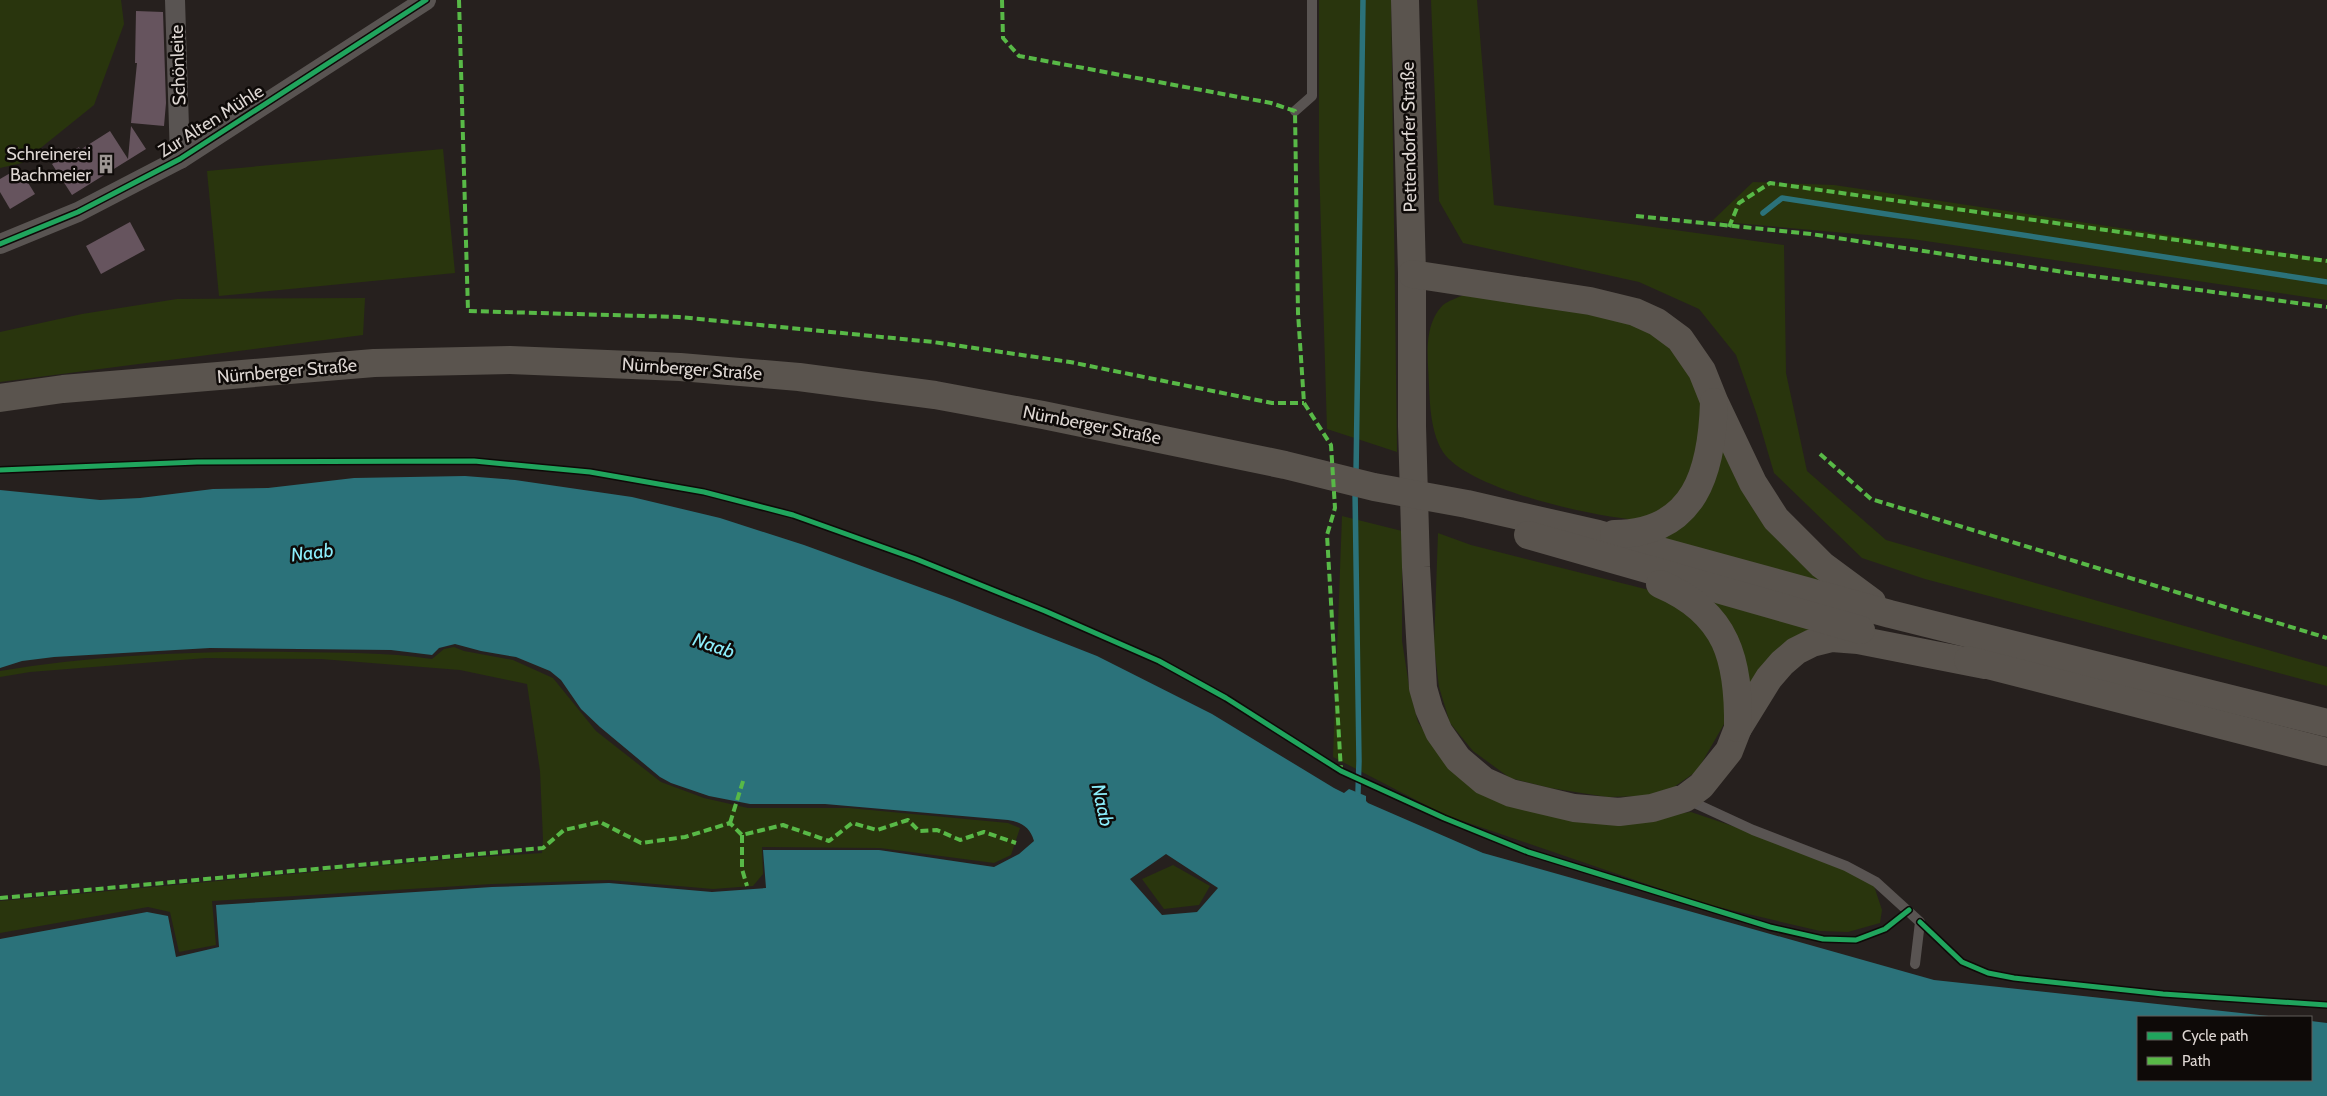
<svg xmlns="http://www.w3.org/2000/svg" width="2327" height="1096" font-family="Cabin,sans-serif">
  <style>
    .green { fill: #29350d }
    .water { fill: #2b727a; fill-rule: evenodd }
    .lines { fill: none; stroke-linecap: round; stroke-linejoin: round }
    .stream { stroke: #2b727a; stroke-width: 5.5 }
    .building { fill: #66545e }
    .lane { stroke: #595452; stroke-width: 10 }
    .street { stroke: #595452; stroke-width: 20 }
    .secondary { stroke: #5a544e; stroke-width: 28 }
    .quiet { stroke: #58b947; stroke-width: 4; stroke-dasharray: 8 4; stroke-linecap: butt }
    .cycleway-casing { stroke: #0e0a08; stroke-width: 8 }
    .cycleway { stroke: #20a55d; stroke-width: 5 }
    .labels { text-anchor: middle; stroke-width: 5; stroke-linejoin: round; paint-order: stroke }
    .street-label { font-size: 18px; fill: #ddd6d2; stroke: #0e0a08 }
    .poi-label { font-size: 18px; fill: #ddd6d2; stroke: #0e0a08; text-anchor: end }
    .water-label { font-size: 19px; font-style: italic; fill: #8ceefb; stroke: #0e0a08 }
  </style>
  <rect width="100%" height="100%" fill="#26201e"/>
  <g class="green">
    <path d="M0 0H121L124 24 94 105 22 163 0 168Z"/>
    <path d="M1319 0H1391L1397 452 1327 429 1319 162Z"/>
    <path d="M1431 0H1477L1494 205 1784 245 1786 373 1807 471 1886 540 2327 667V686L1925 579 1862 558 1774 473 1757 415 1736 355 1699 309 1639 282 1463 243 1439 201Z"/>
    <path d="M443 149 455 273 219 296 207 171Z"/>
    <path d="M1753 182 1834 185 2327 259V300L1912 239 1712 221Z"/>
    <path d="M1463 295 1610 315 1644 329 1666 344 1687 369 1702 405 1693 482 1652 521C1605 520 1469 491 1443 452 1428 428 1430 393 1428 366 1427 346 1427 321 1443 305 1448 301 1457 298 1463 295Z"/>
    <path d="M365 298 363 335 0 382V332L82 314 177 299Z"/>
    <path d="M1722 440 1828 586 1664 540 1665 535Z"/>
    <path d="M1342 516 1402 531V641L1410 692 1418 722 1441 756 1594 824 1691 812 1827 858 1874 886 1882 910 1880 923 1848 932 1820 931 1705 904 1445 815 1333 757Z"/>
    <path d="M1438 533 1471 545 1665 594 1687 609 1725 660 1727 719 1697 771 1674 787 1645 796 1607 797 1550 788 1510 778 1473 751 1450 723 1439 687 1434 646Z"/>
    <path d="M1707 595 1817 627 1749 699Z"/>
    <path d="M454 647 464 651 513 660 553 678 596 731 661 782 704 798 748 808H849L1008 823 1020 828 1011 855 994 863 880 848 762 847 763 874 753 886 713 889 609 880 492 884 212 901 216 945 179 952 170 912 148 907 0 933V901L466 858 542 853 543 839 540 771 527 684 460 670 321 659 206 658 30 672 0 677V671C97 655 194 651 292 652 339 653 386 652 432 659L444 649Z"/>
    <path d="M1173 865 1210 886 1199 905 1164 909 1142 879Z"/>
  </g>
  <path class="water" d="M465 476 515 480 632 497 720 518 804 545 952 599 1097 656 1212 714 1334 788 1344 793 1349 789 1366 796V801L1368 803 1483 853 1934 980 2278 1017H2138V1080H2311V1021L2327 1023V1096H0V939L147 912 168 916 176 957 219 947 216 905 492 887 609 883 712 892 766 888 763 850H879L994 867 1019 854 1034 841C1030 827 1021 822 1008 820L825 804H750L709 796 671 783 660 777 600 727 581 709 561 680 550 671 516 657 481 651 455 644 439 648 432 655 391 650 210 648 54 657 22 661 0 668V490L100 500 140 498 213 489 268 488 354 478ZM1166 854 1218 888 1197 912 1162 915 1130 879Z"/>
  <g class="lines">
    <g class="stream">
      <path d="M1763 213 1782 198 2327 282"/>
      <path d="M1356 475 1363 0"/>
      <path d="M1355 490 1359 761 1358 793"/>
    </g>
  </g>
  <g class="building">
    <path d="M136 11 163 12 166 103 164 126 131 123 137 63H135Z"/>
    <path d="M131 126 146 149 72 195 52 164 79 147 80 150 110 131 128 159Z"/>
    <path d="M19 168 35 194 10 209 0 192V179Z"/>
    <path d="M130 222 145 250 101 274 86 246Z"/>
  </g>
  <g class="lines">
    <g class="lane">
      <path d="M1295 111 1312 96V0"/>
      <path d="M1688 800 1753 830 1846 866 1876 882 1920 922 1915 964"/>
    </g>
    <g class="street">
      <path d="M175 0 180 159"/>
      <path d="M0 244 78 212 180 159 426 0"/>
    </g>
    <g class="secondary">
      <path d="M1405 0 1412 274V426L1416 567 1423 688 1429 709 1439 732 1458 759 1484 781 1511 793 1574 808 1619 812 1652 808 1685 798 1701 786 1729 751 1738 728 1769 678 1782 663 1796 651 1812 643 1832 638 1858 640 1985 665"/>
      <path d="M1412 274 1590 301 1635 312 1657 322 1680 339 1702 371 1714 401 1753 483 1776 519 1822 565 1872 602"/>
      <path d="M0 398 63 389 374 363 510 360 680 367 799 377 935 395 1043 415 1285 465 1374 487 1467 504 1598 534 1890 614 2327 723"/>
      <path d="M1614 534C1696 534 1712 470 1714 402"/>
      <path d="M1528 535 1861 630"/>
      <path d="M1660 584C1728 613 1739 660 1738 728"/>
      <path d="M1968 660 2327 752"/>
    </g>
    <g class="quiet">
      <path d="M459 0 468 311 679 317 933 342 1070 362 1272 403H1304"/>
      <path d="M1002 0 1003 38 1019 56 1271 103 1295 111 1298 313 1304 403 1331 445 1335 508 1327 535 1341 771"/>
      <path d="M1636 216 1811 234 2070 273 2327 307"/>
      <path d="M1729 227 1739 203 1770 183 2327 261"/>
      <path d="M1820 454 1871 499 2327 638"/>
      <path d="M730 823 744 778"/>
      <path d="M742 835V869L747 886"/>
      <path d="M0 898 543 848 564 830 600 822 641 843 685 837 730 823 742 835 783 825 829 841 852 823 877 830 908 820 919 831 937 830 960 840 984 832 1016 843"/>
    </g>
    <defs>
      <g id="cycleway">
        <path d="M0 244 78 212 180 159 426 0"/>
        <path d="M0 470 197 462 474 461 590 472 704 492 793 515 916 559 1045 611 1159 661 1226 698 1341 771 1444 818 1528 852 1770 927 1823 939 1856 940 1885 929 1909 910"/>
        <path d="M1920 922 1962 962 1988 973 2014 978 2163 994 2327 1005"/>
      </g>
    </defs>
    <use href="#cycleway" class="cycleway-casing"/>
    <use href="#cycleway" class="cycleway"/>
  </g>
  <defs>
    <symbol id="building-bare" viewBox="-9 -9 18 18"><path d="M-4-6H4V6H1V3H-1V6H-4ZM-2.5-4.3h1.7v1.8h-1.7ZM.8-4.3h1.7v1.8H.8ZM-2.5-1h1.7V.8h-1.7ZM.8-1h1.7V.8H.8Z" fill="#9d9693" stroke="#0e0a08" stroke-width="2.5" paint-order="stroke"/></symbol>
  </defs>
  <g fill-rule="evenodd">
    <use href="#building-bare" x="92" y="150" width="28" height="28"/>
  </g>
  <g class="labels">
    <g class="street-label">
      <text transform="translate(178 65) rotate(-92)" y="6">Schönleite</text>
      <text transform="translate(211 121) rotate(-32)" y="6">Zur Alten Mühle</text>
      <text transform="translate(1409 137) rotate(-91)" y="6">Pettendorfer Straße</text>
      <text transform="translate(692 369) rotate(4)" y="6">Nürnberger Straße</text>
      <text transform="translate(287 371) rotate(-5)" y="6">Nürnberger Straße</text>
      <text transform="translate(1092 425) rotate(11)" y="6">Nürnberger Straße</text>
    </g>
    <g class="poi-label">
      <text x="91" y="160">Schreinerei<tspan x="91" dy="21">Bachmeier</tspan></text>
    </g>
    <g class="water-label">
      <text transform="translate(312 552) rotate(-7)" y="7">Naab</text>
      <text transform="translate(714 645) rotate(19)" y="7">Naab</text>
      <text transform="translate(1103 805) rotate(77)" y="7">Naab</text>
    </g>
  </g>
  <rect x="2137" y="1016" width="175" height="65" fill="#0e0a08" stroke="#615c59"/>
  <rect x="2147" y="1032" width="25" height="8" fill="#20a55d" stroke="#615c59"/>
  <text x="2182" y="1041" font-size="15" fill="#ddd6d2">Cycle path</text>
  <rect x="2147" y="1057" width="25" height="8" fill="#58b947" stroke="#615c59"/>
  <text x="2182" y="1066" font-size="15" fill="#ddd6d2">Path</text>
</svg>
